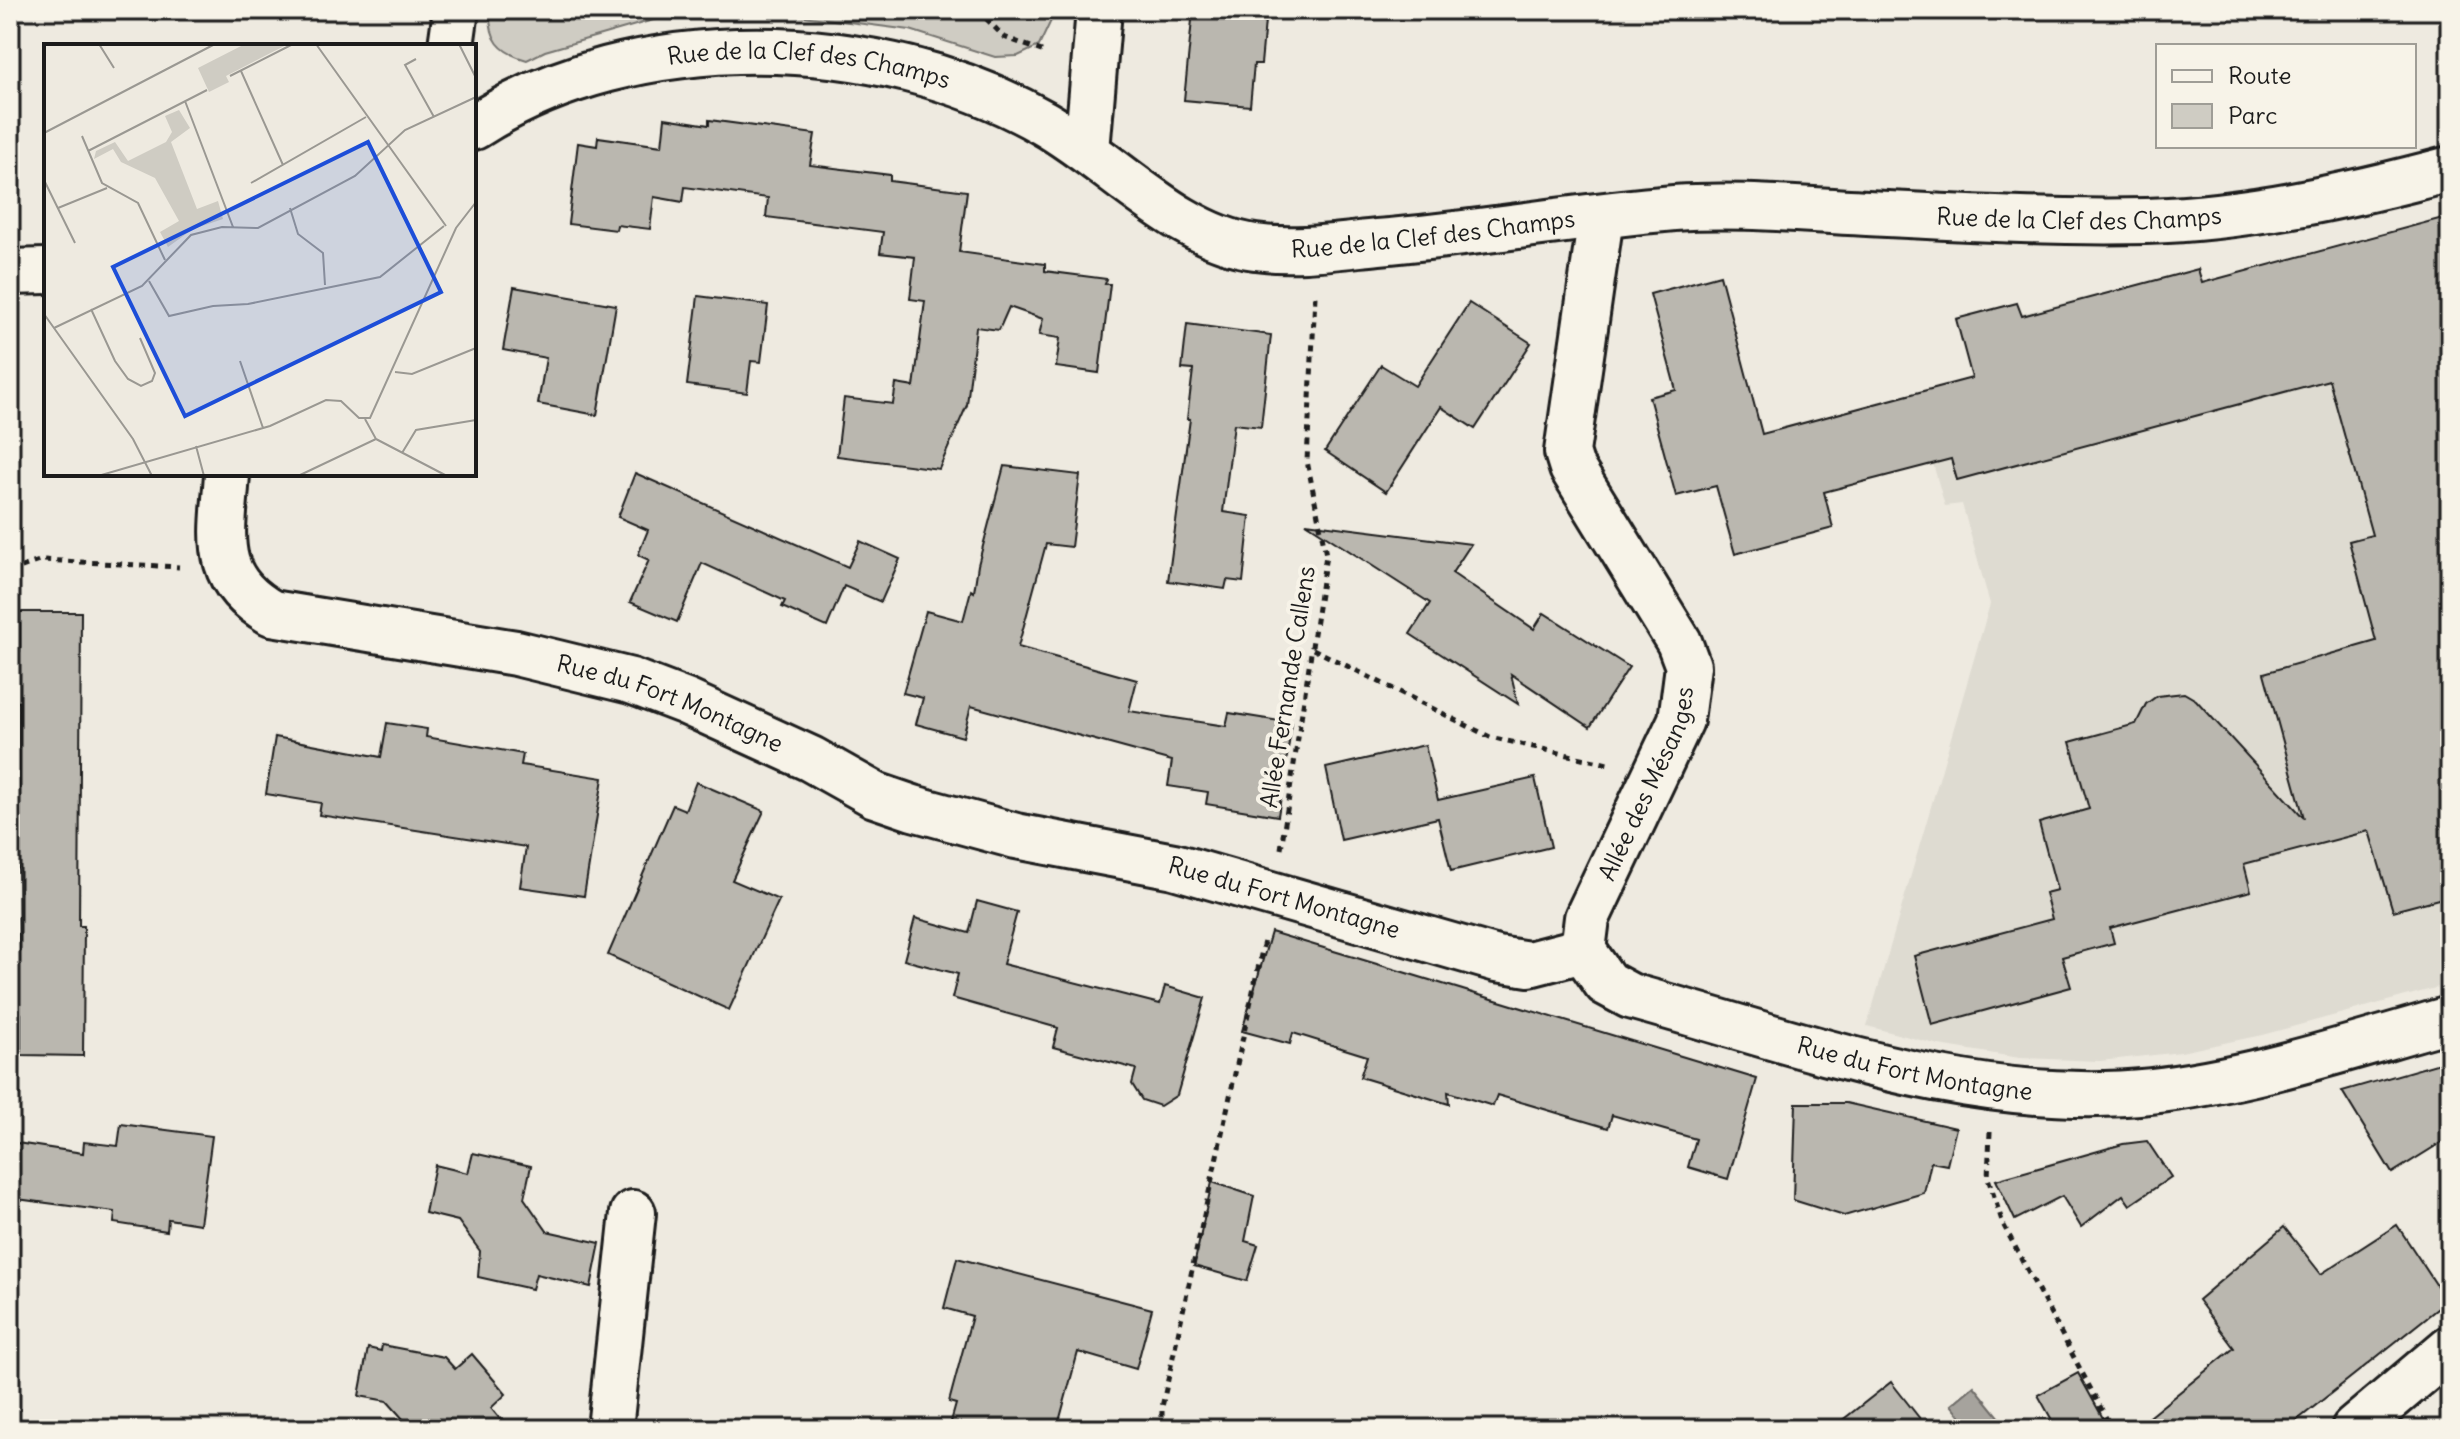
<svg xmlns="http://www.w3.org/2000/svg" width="2460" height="1439" font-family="Delius,sans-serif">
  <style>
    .built { fill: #dedbd1 }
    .green { fill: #cfccc3; stroke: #767470; stroke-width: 2 }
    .water { fill: #a6a39d; stroke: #6f6d69; stroke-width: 2 }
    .building { fill: #bab7af; stroke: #1c1c1c; stroke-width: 2 }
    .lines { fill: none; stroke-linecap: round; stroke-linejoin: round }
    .minor-casing { stroke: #1c1c1c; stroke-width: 50 }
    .path { stroke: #1c1c1c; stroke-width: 5; stroke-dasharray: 6 6; stroke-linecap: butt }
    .minor { stroke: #f7f3e8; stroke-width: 44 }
    .labels { text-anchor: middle; stroke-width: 8; stroke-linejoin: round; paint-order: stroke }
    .street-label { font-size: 24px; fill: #1c1c1c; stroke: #f7f3e8 }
    .inset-road { fill: none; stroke: #9a9892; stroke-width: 2 }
    .view { fill: #1d4ed8; fill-opacity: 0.15; stroke: #1d4ed8; stroke-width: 4 }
    .inset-edge { fill: none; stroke: #1c1c1c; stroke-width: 4 }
  </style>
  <rect width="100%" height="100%" fill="#eeeae0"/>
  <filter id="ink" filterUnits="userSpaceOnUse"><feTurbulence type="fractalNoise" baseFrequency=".0125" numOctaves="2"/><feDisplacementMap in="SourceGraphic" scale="16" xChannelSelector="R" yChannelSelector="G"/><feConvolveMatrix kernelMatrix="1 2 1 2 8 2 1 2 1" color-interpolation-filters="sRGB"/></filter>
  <g filter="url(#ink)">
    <path class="built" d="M2450 216V984L2262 1035 2181 1052 2100 1061 2020 1058 1939 1045 1867 1026 1990 604 1962 504 1945 506 1918 411 1976 396 1956 319 2017 303 2020 314 2198 269 2203 282Z"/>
    <path class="green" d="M490 10H1056L1039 46 1018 56 995 57 910 30 772 12 667 16 545 51 527 60C499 52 489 40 490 10Z"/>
    <path class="water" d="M1974 1386 2009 1429H1971L1951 1405Z"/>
    <g class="building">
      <path d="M1193 10H1266L1261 64H1254L1250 106 1184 100Z"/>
      <path d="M665 118 709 125V120L815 134 810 165 890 175V181L967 191 959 252 1045 264V271L1107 279 1105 284H1110L1099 373 1056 367 1060 338 1039 335 1043 319 1009 307 999 330 976 327 967 405 939 469 837 456 844 398 893 404 896 384 914 387 925 301 910 299 915 257 880 253 883 232 766 217 768 198 685 187 683 202 654 197 650 229 617 225 616 230 568 224 578 143 597 146 598 137 662 146Z"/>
      <path d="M2450 216V896L2393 911 2369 831 2244 864 2251 891 2110 928 2114 943 2062 957 2071 987 1932 1025 1914 956 2052 919 2045 893 2057 890 2039 823 2089 809 2070 742 2136 724 2146 704 2157 696 2184 693 2196 700 2304 818 2264 673 2376 641 2349 541 2372 535 2329 380 1957 480 1951 459 1824 492 1833 528 1735 554 1716 486 1676 496 1649 397 1676 390 1650 294 1720 275 1762 434 1972 378 1956 319 2017 303 2022 316 2198 269 2202 283Z"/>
      <path d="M514 287 616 305 597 415 538 404 546 358 503 350Z"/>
      <path d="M698 296 768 305 761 362 751 361 747 393 687 385Z"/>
      <path d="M1469 303 1531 343 1475 429 1441 407 1386 492 1325 451 1381 365 1415 386Z"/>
      <path d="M1187 324 1271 335 1261 427 1234 424 1223 512 1250 516 1243 582 1227 580 1225 589 1168 581 1190 419H1187L1193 370 1182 369Z"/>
      <path d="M1004 466 1080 475 1071 547 1046 544 1018 647 1137 680 1129 711 1226 726 1229 713 1292 723 1278 816 1206 804 1208 792 1168 786 1172 761 971 706 963 737 916 724 923 698 903 693 926 611 963 621 971 590 974 592 978 565Z"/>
      <path d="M635 473 848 567 860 541 900 559 881 602 844 586 827 627 782 607 785 601 702 563 677 622 630 602 649 560 638 555 648 530 618 517Z"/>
      <path d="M1306 523 1471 544 1452 573 1534 629 1544 613 1629 667 1590 727 1511 674 1518 704 1410 634 1430 603Z"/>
      <path d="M20 612H81L79 926H84L83 1056 21 1055V1014L12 1013V965H19L18 855H10V806H19V702L10 701 11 651H20Z"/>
      <path d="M387 723 427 729 426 737 523 754 521 765 603 778 584 896 520 887 526 847 319 815 321 803 266 794 275 737 381 757Z"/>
      <path d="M1425 745 1438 800 1535 778 1551 847 1451 871 1438 818 1341 840 1326 768Z"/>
      <path d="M696 782 764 811 732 880 779 900 729 1010 608 955 673 805 685 810Z"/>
      <path d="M977 901 1017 912 1003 964 1160 1004 1165 986 1205 998 1177 1095 1160 1106 1142 1100 1132 1084 1136 1069 1053 1047 1058 1028 952 998 958 974 904 960 915 918 969 933Z"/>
      <path d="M1271 932 1757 1079 1728 1179 1688 1167 1696 1139 1612 1115 1608 1128 1497 1095 1493 1106 1448 1092 1449 1104 1360 1077 1367 1056 1293 1033 1290 1044 1242 1031Z"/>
      <path d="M2450 1060V1137L2392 1173 2342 1091Z"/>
      <path d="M1796 1103H1846L1956 1128 1947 1165 1931 1162 1924 1193 1844 1216 1793 1200Z"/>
      <path d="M121 1124 212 1136 200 1224 168 1219 167 1231 114 1223 115 1212 10 1198V1142L83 1153 84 1142 118 1146Z"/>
      <path d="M2147 1141 2171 1177 2130 1205 2123 1195 2081 1227 2062 1196 2015 1220 1996 1180 2123 1144Z"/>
      <path d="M473 1153 531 1166 524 1198 547 1231 600 1243 591 1287 536 1274 532 1289 478 1277 480 1251 458 1221 425 1213 435 1165 468 1173Z"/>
      <path d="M1212 1182 1254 1196 1245 1241 1258 1245 1247 1281 1194 1266Z"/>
      <path d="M2397 1225 2447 1301 2286 1429H2134L2234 1348 2198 1300 2284 1227 2321 1274Z"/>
      <path d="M957 1258 1152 1309 1136 1369 1078 1352 1057 1429H949L956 1404 949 1402 972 1316 944 1308Z"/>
      <path d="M382 1345 444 1357 455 1369 472 1354 506 1394 491 1408 508 1429H412L387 1401 359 1396 368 1348 381 1351Z"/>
      <path d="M2078 1373 2109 1429H2057L2038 1395Z"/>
      <path d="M1891 1382 1928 1429H1831Z"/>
    </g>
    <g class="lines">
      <defs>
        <g id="minor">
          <path d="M451 46 456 10"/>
          <path id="s1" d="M474 127C635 23 880 29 1044 123 1111 161 1178 237 1255 247 1295 253 1338 246 1378 242 1477 234 1575 216 1674 208 1732 204 1791 209 1849 212 1948 217 2047 223 2146 221 2248 218 2352 195 2450 169"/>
          <path d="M1087 150 1099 10"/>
          <path d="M10 272 46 271"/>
          <path id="s2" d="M227 474C223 536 210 578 272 613L516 653 631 681 686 702 811 759 875 795 913 808 1016 836 1174 866 1497 959 1529 964 1583 950"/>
          <path id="s3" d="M1583 950 1606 983 1630 996C1798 1042 1974 1110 2151 1091 2252 1080 2352 1046 2450 1019"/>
          <path id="s4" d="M1583 950 1587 918 1681 720 1688 666 1679 642 1572 468 1567 452 1601 217"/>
          <path d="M610 1429 633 1213"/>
          <path d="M2354 1429 2450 1348"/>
        </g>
      </defs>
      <use href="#minor" class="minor-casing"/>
      <g class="path">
        <path d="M978 10 1004 37 1047 53"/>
        <path d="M10 571 42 560 179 567"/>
        <path d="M1313 649 1490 737 1608 764"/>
        <path d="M1281 849 1326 555 1307 461 1315 296"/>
        <path d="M1990 1132 1988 1178 2003 1224 2112 1429"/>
        <path d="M1162 1429V1407L1264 941"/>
      </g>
      <use href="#minor" class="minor"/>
    </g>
  </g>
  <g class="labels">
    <g class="street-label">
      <text dy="8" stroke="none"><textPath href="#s1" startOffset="350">Rue de la Clef des Champs</textPath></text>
      <text dy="8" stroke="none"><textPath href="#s1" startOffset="1670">Rue de la Clef des Champs</textPath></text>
      <text dy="8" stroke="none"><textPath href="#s1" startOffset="1022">Rue de la Clef des Champs</textPath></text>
      <text transform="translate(1288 687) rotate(-81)" y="8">Allée Fernande Callens</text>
      <text dy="8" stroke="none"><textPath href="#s2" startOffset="568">Rue du Fort Montagne</textPath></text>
      <text dy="8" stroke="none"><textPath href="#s4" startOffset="180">Allée des Mésanges</textPath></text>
      <text dy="8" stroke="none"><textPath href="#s2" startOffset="1216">Rue du Fort Montagne</textPath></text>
      <text dy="8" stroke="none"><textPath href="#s3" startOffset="362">Rue du Fort Montagne</textPath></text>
    </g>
  </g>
  <g transform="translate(44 44)">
    <rect width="432" height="432" fill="#eeeae0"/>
    <path d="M201 0H244L182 32 185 38 165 48 154 24ZM135 66 146 84 127 98 153 165 174 157 179 175 149 185 124 203 116 188 135 177 111 134 77 118 69 105 50 115 52 107 71 98 84 117 122 98 128 88 121 72Z" fill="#cfccc3"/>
    <path class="inset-road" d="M55 0 70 24M272 0 402 182M415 0 432 34M372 15 361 21 390 73M197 27 239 121M186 32 249 0M141 57 189 183M0 89 171 0M38 92 58 139 94 159 121 216M44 107 163 46M0 136 31 199M207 139 322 73M14 164 63 144M246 164 254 190 279 209 281 241M105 237 125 272 169 262 204 260 336 233 400 182M47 265 71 317 84 335 97 342 108 337 111 329 96 294M0 270 89 395 108 432M10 284 98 242 147 191 178 183 214 184 311 132 361 86 432 53M196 317 219 384M351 328 368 330 432 304M332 395 403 432M152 402 160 432M358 409 372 386 432 376M54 432 226 382 282 356 297 357 315 374H326L412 184 432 158M254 432 332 395 321 375"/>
    <path class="view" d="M324 98 397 248 141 372 69 223Z"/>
    <rect width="432" height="432" class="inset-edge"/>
  </g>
  <rect width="2460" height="1439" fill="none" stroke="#f7f3e8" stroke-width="40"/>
  <rect x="20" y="20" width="2420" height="1399" fill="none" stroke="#1c1c1c" stroke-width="3" filter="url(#ink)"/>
  <rect x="2156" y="44" width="260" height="104" fill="#f7f3e8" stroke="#9f9d96" stroke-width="2"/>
  <rect x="2172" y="70" width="40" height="12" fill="#f7f3e8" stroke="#9f9d96" stroke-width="2"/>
  <text x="2228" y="84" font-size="24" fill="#1c1c1c">Route</text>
  <rect x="2172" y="104" width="40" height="24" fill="#cfccc3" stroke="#9f9d96" stroke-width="2"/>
  <text x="2228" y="124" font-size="24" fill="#1c1c1c">Parc</text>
</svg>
